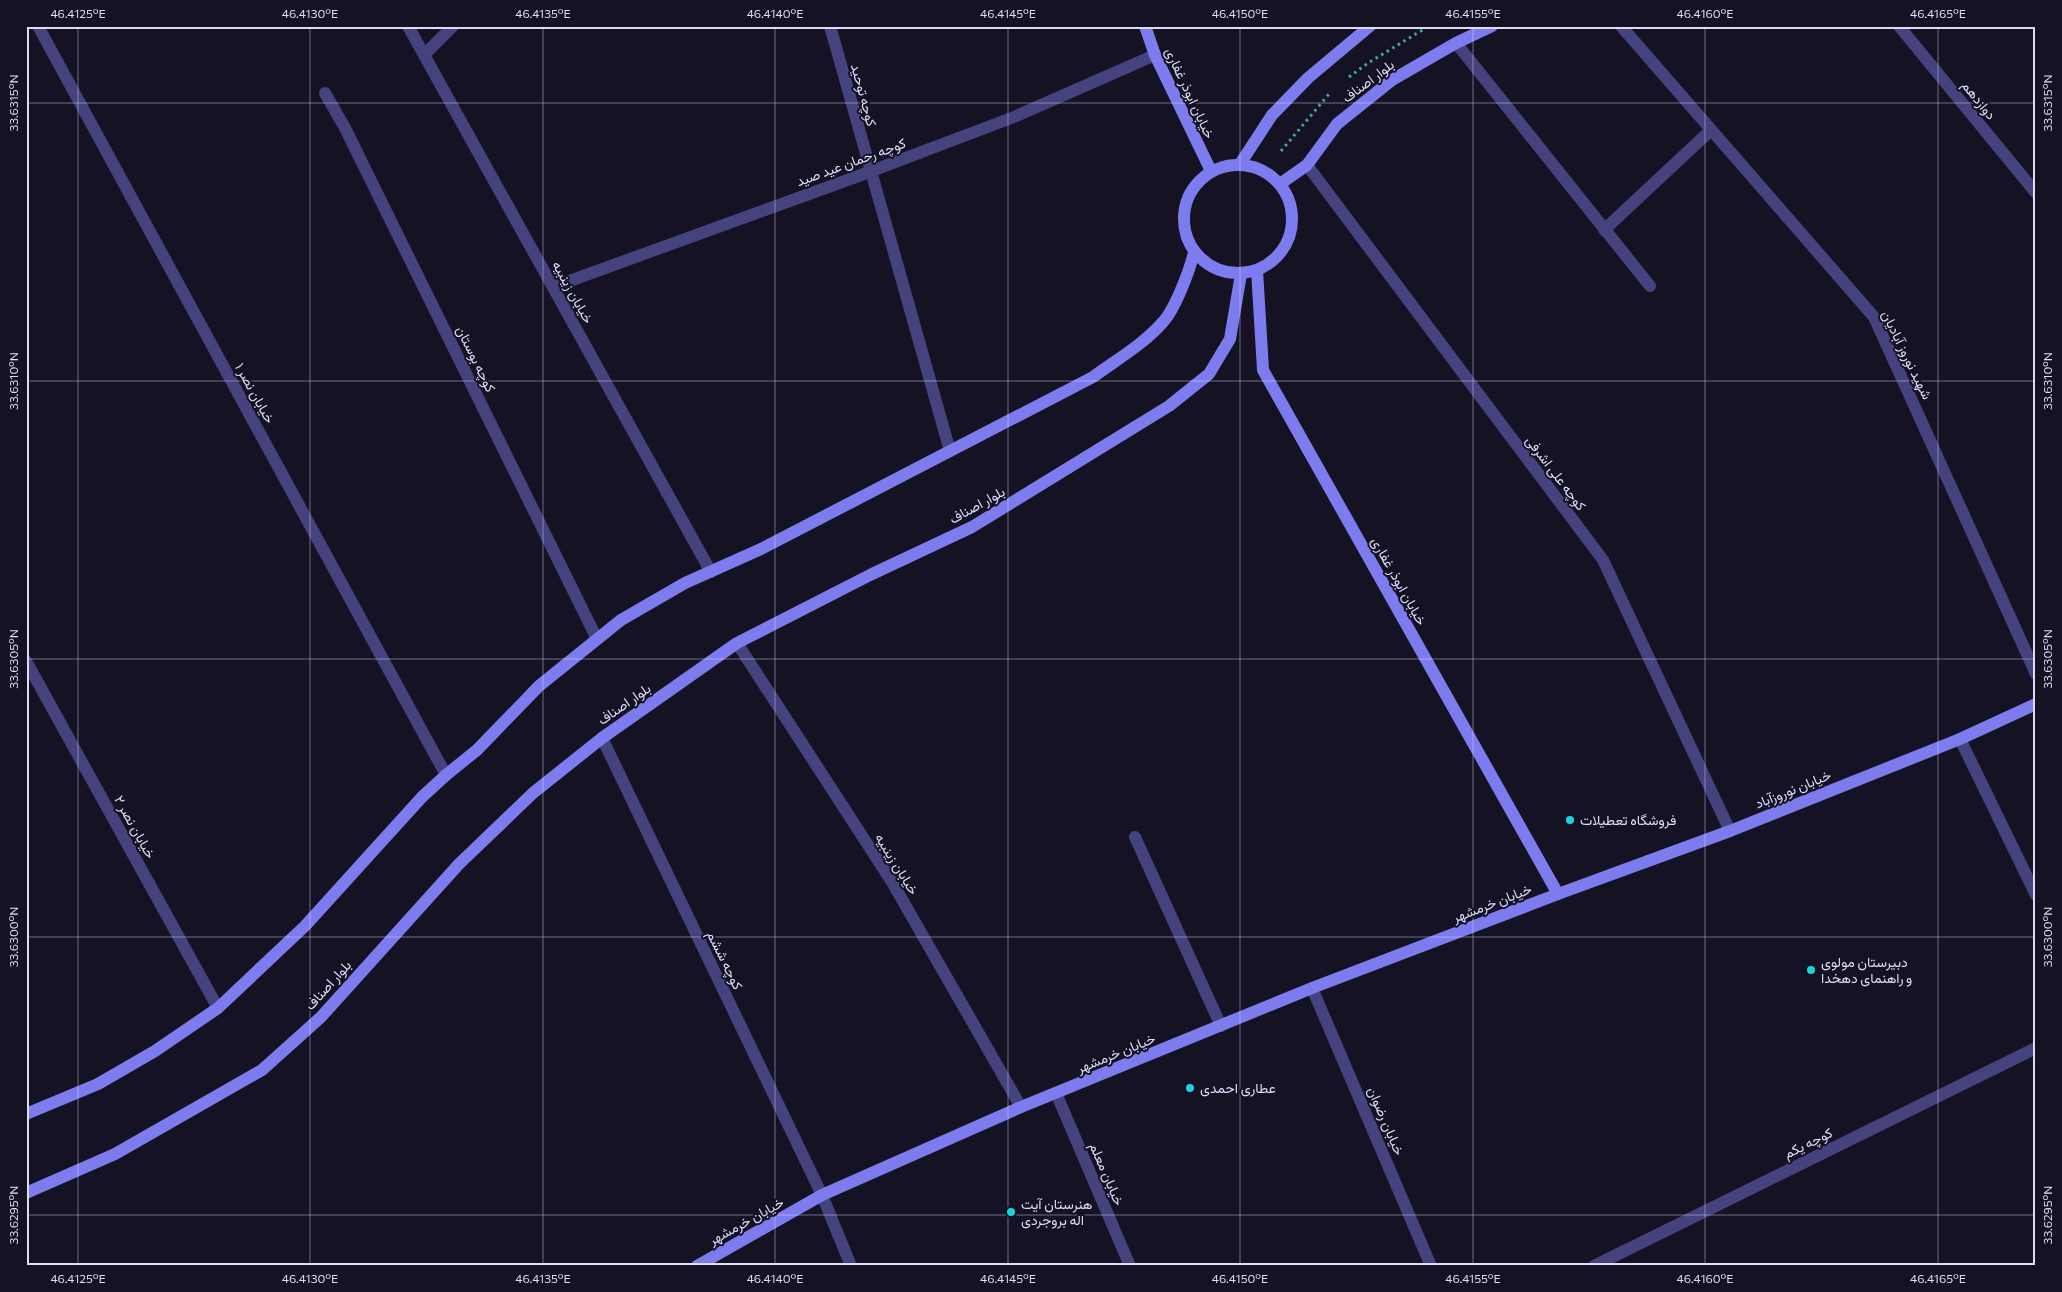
<svg xmlns="http://www.w3.org/2000/svg" width="2062" height="1292" font-family="Commissioner,Vazirmatn,sans-serif">
  <style>
    .lines { fill: none; stroke-linecap: round; stroke-linejoin: round }
    .path { stroke: #3fa9a1; stroke-width: 3; stroke-dasharray: 2.5 4; stroke-linecap: butt }
    .street { stroke: #44437d; stroke-width: 12 }
    .secondary { stroke: #7d7cee; stroke-width: 12 }
    .ticks { fill: none; stroke: #dddafa; stroke-width: 1; stroke-opacity: 0.45 }
    .poi-dot { fill: #1dd2e2; stroke: #151224; stroke-width: 2 }
    .labels { text-anchor: middle; stroke-width: 4; stroke-linejoin: round; paint-order: stroke }
    .street-label { font-size: 14px; fill: #dddafa; stroke: #151224 }
    .poi-label { font-size: 14px; fill: #dddafa; stroke: #151224; text-anchor: start }
    .neatline { fill: none; stroke: #dddafa; stroke-width: 2 }
    .ticks-label { font-size: 12px; text-anchor: middle; fill: #dddafa }
  </style>
  <rect width="100%" height="100%" fill="#151224"/>
  <g class="lines">
    <g class="path">
      <path d="M1349 77 1368 63 1429 26"/>
      <path d="M1281 151 1329 94"/>
    </g>
    <g class="street">
      <path d="M38 26 446 775"/>
      <path d="M408 26 711 572"/>
      <path d="M830 26 950 451"/>
      <path d="M1621 26 1874 317 2036 674"/>
      <path d="M1899 26 2036 193"/>
      <path d="M1456 43 1650 286"/>
      <path d="M424 55 453 26"/>
      <path d="M325 93 345 128 597 639"/>
      <path d="M1307 165 1603 560 1730 831"/>
      <path d="M1604 230 1711 130"/>
      <path d="M553 287 853 178 1014 117 1155 55"/>
      <path d="M737 643 892 882 1021 1107"/>
      <path d="M26 661 218 1008"/>
      <path d="M602 738 822 1195 851 1266"/>
      <path d="M1960 739 2036 895"/>
      <path d="M1135 837 1221 1026"/>
      <path d="M1312 988 1431 1266"/>
      <path d="M1056 1093 1130 1266"/>
      <path d="M1594 1266 2036 1048"/>
    </g>
    <g class="secondary">
      <path d="M1145 26 1155 55 1211 171"/>
      <path d="M1240 164 1272 115 1308 78 1370 26"/>
      <circle cx="1238" cy="219" r="54"/>
      <path d="M1280 184 1307 165 1337 124 1392 80 1456 43 1492 26"/>
      <path d="M1257 270 1263 370 1558 894"/>
      <path d="M26 1114 98 1084 155 1051 218 1008 305 926 422 797 446 775 477 750 539 686 621 620 685 583 761 549 1093 377C1116 360 1144 344 1163 322 1175 309 1190 270 1194 252"/>
      <path d="M26 1193 115 1154 262 1070 321 1017 459 864 533 793 602 738 737 643 870 575 972 527 1169 406 1209 374 1230 339 1241 274"/>
      <path d="M697 1266 822 1195 1021 1107 1312 988 1558 894 1730 831 1960 739 2036 704"/>
    </g>
  </g>
  <path class="ticks" d="M78 26V1266M310 26V1266M543 26V1266M775 26V1266M1008 26V1266M1240 26V1266M1473 26V1266M1705 26V1266M1938 26V1266M26 103H2036M26 381H2036M26 659H2036M26 937H2036M26 1215H2036"/>
  <g class="poi-dot">
    <circle cx="1570" cy="820" r="5"/>
    <circle cx="1811" cy="970" r="5"/>
    <circle cx="1190" cy="1088" r="5"/>
    <circle cx="1011" cy="1212" r="5"/>
  </g>
  <g class="labels">
    <g class="street-label">
      <text transform="translate(1368 81) rotate(-37)" y="5">بلوار اصناف</text>
      <text transform="translate(1190 93) rotate(65)" y="5">خیابان ابوذر غفاری</text>
      <text transform="translate(864 95) rotate(75)" y="5">کوچه توحید</text>
      <text transform="translate(1979 100) rotate(51)" y="5">دوازدهم</text>
      <text transform="translate(851 162) rotate(-20)" y="5">کوچه رحمان عید صید</text>
      <text transform="translate(573 292) rotate(61)" y="5">خیابان زینبیه</text>
      <text transform="translate(1907 355) rotate(64)" y="5">شهید نوروز آبادیان</text>
      <text transform="translate(476 359) rotate(64)" y="5">کوچه بوستان</text>
      <text transform="translate(255 393) rotate(61)" y="5">خیابان نصر ۱</text>
      <text transform="translate(1556 473) rotate(53)" y="5">کوچه علی اشرفی</text>
      <text transform="translate(977 505) rotate(-29)" y="5">بلوار اصناف</text>
      <text transform="translate(1399 581) rotate(61)" y="5">خیابان ابوذر غفاری</text>
      <text transform="translate(624 704) rotate(-35)" y="5">بلوار اصناف</text>
      <text transform="translate(1793 789) rotate(-22)" y="5">خیابان نوروزآباد</text>
      <text transform="translate(135 827) rotate(61)" y="5">خیابان نصر ۲</text>
      <text transform="translate(897 864) rotate(58)" y="5">خیابان زینبیه</text>
      <text transform="translate(1492 903) rotate(-21)" y="5">خیابان خرمشهر</text>
      <text transform="translate(725 960) rotate(64)" y="5">کوچه ششم</text>
      <text transform="translate(328 985) rotate(-48)" y="5">بلوار اصناف</text>
      <text transform="translate(1116 1053) rotate(-22)" y="5">خیابان خرمشهر</text>
      <text transform="translate(1386 1121) rotate(67)" y="5">خیابان رضوان</text>
      <text transform="translate(1808 1143) rotate(-26)" y="5">کوچه یکم</text>
      <text transform="translate(1107 1174) rotate(67)" y="5">خیابان معلم</text>
      <text transform="translate(746 1221) rotate(-29)" y="5">خیابان خرمشهر</text>
    </g>
    <g class="poi-label">
      <text x="1580" y="825">فروشگاه تعطیلات</text>
      <text x="1821" y="967">دبیرستان مولوی<tspan x="1821" dy="16">و راهنمای دهخدا</tspan></text>
      <text x="1200" y="1093">عطاری احمدی</text>
      <text x="1021" y="1209">هنرستان آیت<tspan x="1021" dy="16">اله بروجردی</tspan></text>
    </g>
  </g>
  <rect width="2062" height="1292" fill="none" stroke="#151224" stroke-width="55"/>
  <rect x="28" y="28" width="2006" height="1236" class="neatline"/>
  <g class="ticks-label">
    <text x="78" y="18">46.4125°E</text>
    <text x="310" y="18">46.4130°E</text>
    <text x="543" y="18">46.4135°E</text>
    <text x="775" y="18">46.4140°E</text>
    <text x="1008" y="18">46.4145°E</text>
    <text x="1240" y="18">46.4150°E</text>
    <text x="1473" y="18">46.4155°E</text>
    <text x="1705" y="18">46.4160°E</text>
    <text x="1938" y="18">46.4165°E</text>
    <text transform="translate(14 103) rotate(-90)" y="4">33.6315°N</text>
    <text transform="translate(2048 103) rotate(-90)" y="4">33.6315°N</text>
    <text transform="translate(14 381) rotate(-90)" y="4">33.6310°N</text>
    <text transform="translate(2048 381) rotate(-90)" y="4">33.6310°N</text>
    <text transform="translate(14 659) rotate(-90)" y="4">33.6305°N</text>
    <text transform="translate(2048 659) rotate(-90)" y="4">33.6305°N</text>
    <text transform="translate(14 937) rotate(-90)" y="4">33.6300°N</text>
    <text transform="translate(2048 937) rotate(-90)" y="4">33.6300°N</text>
    <text transform="translate(14 1215) rotate(-90)" y="4">33.6295°N</text>
    <text transform="translate(2048 1215) rotate(-90)" y="4">33.6295°N</text>
    <text x="78" y="1283">46.4125°E</text>
    <text x="310" y="1283">46.4130°E</text>
    <text x="543" y="1283">46.4135°E</text>
    <text x="775" y="1283">46.4140°E</text>
    <text x="1008" y="1283">46.4145°E</text>
    <text x="1240" y="1283">46.4150°E</text>
    <text x="1473" y="1283">46.4155°E</text>
    <text x="1705" y="1283">46.4160°E</text>
    <text x="1938" y="1283">46.4165°E</text>
  </g>
</svg>
